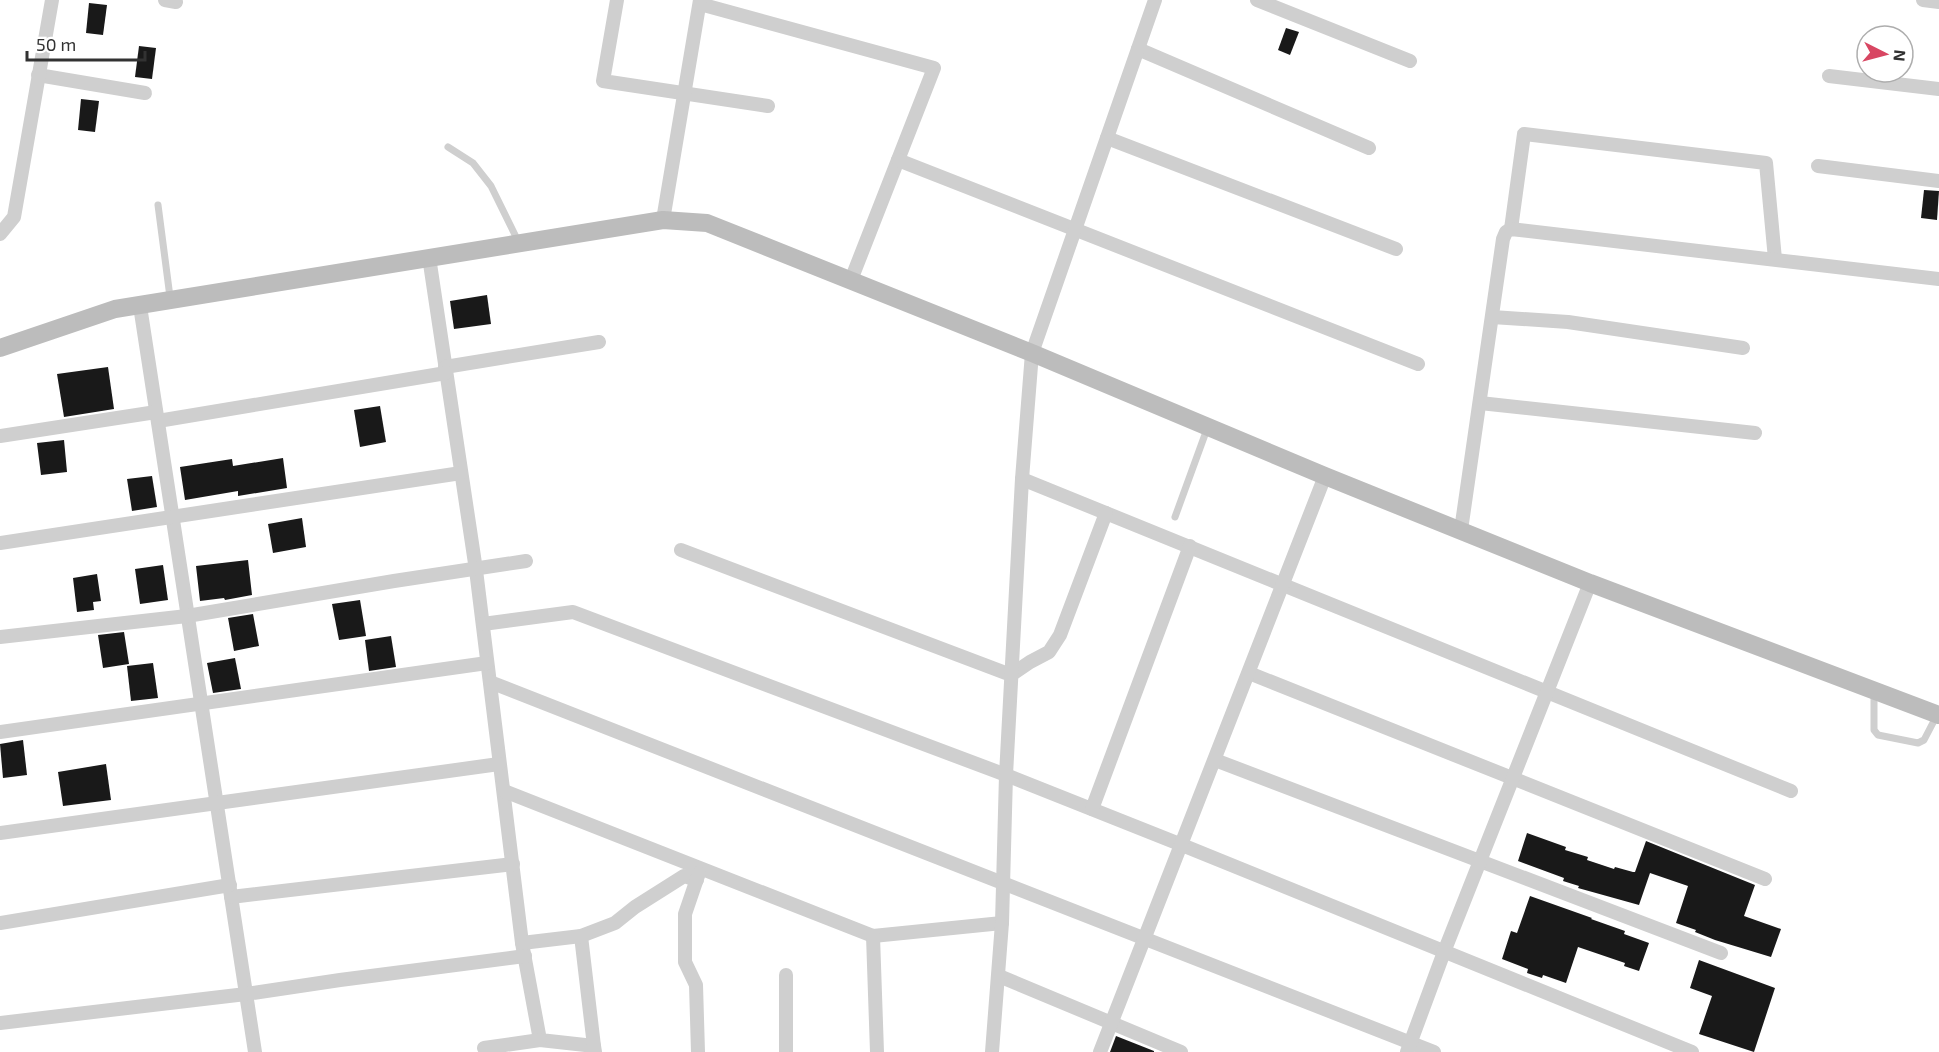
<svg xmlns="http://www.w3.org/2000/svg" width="1939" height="1052" font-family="'Exo 2',sans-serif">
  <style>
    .building { fill: #191919 }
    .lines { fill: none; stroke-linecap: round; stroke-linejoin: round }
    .service { stroke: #cfcfcf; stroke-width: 7 }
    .minor { stroke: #cfcfcf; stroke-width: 14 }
    .secondary { stroke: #bcbcbc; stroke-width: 18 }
  </style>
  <rect width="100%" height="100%" fill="#fff"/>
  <g class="building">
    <path d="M89 3 107 5 103 35 86 33Z"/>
    <path d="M1286 28 1299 32 1290 55 1278 50Z"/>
    <path d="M139 46 156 48 152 79 135 77Z"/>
    <path d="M81 99 99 101 95 132 78 130Z"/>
    <path d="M1924 190 1939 191 1937 220 1921 218Z"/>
    <path d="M487 295 491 324 454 329 450 301Z"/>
    <path d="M108 367 114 409 64 417 57 374Z"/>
    <path d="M380 406 386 442 360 447 354 410Z"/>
    <path d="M64 440 67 472 41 475 37 443Z"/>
    <path d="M283 458 287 488 238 496V491L185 500 180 467 232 459 233 466Z"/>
    <path d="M152 476 157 507 132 511 127 479Z"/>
    <path d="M302 518 306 547 273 553 268 524Z"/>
    <path d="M248 560 252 595 225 600 224 598 200 601 196 566Z"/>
    <path d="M163 565 168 600 140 604 135 569Z"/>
    <path d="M97 574 101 601 93 602 94 610 77 612 73 578Z"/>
    <path d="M360 600 366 636 339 640 332 604Z"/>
    <path d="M253 614 259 646 234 651 228 618Z"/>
    <path d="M124 632 129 664 103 668 98 635Z"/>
    <path d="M391 636 396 667 369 671 365 640Z"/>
    <path d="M235 658 241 689 213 693 207 663Z"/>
    <path d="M153 663 158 698 131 701 127 666Z"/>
    <path d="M23 740 27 775 3 778 0 744Z"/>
    <path d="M106 764 111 800 63 806 58 772Z"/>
    <path d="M1527 833 1566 847 1565 850 1588 857 1587 860 1614 869 1615 867 1633 872H1635L1646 841 1755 885 1744 916 1781 929 1771 957 1715 940 1695 932 1696 930 1676 923 1688 886 1650 873 1639 905 1578 888 1579 886 1563 881 1564 878 1518 861Z"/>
    <path d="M1530 896 1592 918 1591 919 1625 931 1624 934 1649 943 1639 971 1624 966 1625 963 1578 947 1566 983 1543 975 1542 978 1527 973 1528 969 1502 959 1511 931 1517 933Z"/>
    <path d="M1699 960 1775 988 1754 1052 1699 1034 1712 996 1690 988Z"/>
    <path d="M1116 1036 1154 1051V1052H1110Z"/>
  </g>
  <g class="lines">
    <g class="service">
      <path d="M448 147 473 163 491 186 519 243"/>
      <path d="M158 205 170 297"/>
      <path d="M1175 517 1207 429"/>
      <path d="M1874 692V730L1878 735 1918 743 1924 740 1937 715"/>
    </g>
    <g class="minor">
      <path d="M165 0 176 2"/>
      <path d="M617 0 603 81 768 106"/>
      <path d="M1257 0 1410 61"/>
      <path d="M1923 0 1939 2"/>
      <path d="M700 4 934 68 851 280"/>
      <path d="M1138 49 1369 148"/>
      <path d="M38 75 145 93"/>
      <path d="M1829 76 1939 89"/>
      <path d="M1107 138 1396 249"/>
      <path d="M898 160 1418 364"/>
      <path d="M1818 166 1939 181"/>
      <path d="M663 220 700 0"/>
      <path d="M1511 229 1524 134 1766 163 1775 259"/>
      <path d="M0 234 14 217 52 0"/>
      <path d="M429 257 476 570 522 943 540 1040 594 1046 595 1052"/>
      <path d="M140 306 255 1052"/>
      <path d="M1492 317 1568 322 1743 348"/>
      <path d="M445 367 599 342"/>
      <path d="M1480 403 1755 433"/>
      <path d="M158 421 446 373"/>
      <path d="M0 436 156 412"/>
      <path d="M1022 479 1791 791"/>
      <path d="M1461 530 1503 239 1506 232 1511 229 1939 279"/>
      <path d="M0 543 461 473"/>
      <path d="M681 550 1011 675 1030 662 1049 652 1060 635 1106 513"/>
      <path d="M483 624 573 612 1006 775 1182 845 1692 1052"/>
      <path d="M0 637 187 616 394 581 526 561"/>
      <path d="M1249 673 1765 879"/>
      <path d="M490 682 1434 1052"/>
      <path d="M0 732 487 663"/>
      <path d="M1215 760 1721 953"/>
      <path d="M504 791 873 936 1002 923"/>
      <path d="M1092 809 1190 546"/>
      <path d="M0 833 499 764"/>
      <path d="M231 897 513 864"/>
      <path d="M0 923 230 885"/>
      <path d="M581 936 594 1046"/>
      <path d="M873 936 877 1052"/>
      <path d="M522 943 581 936 615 923 635 907 684 876 697 880"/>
      <path d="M786 975V1052"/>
      <path d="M999 976 1181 1052"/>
      <path d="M0 1023 246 994 340 980 525 956"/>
      <path d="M484 1048 540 1040"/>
      <path d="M698 1052 696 985 685 962V914L699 873"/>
      <path d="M992 1052 1002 923 1006 775 1022 479 1032 353 1155 0"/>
      <path d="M1100 1052 1325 476"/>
      <path d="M1407 1052 1444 952 1590 583"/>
    </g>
    <path class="secondary" d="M0 348 115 309 663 220 707 223 1032 353 1325 476 1590 583 1939 715"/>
  </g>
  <g transform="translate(1885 54) rotate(96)"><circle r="28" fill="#ffffff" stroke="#adadad" stroke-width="1.5"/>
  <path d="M0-4.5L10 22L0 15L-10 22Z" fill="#d84662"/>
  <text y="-9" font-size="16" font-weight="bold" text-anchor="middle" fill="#323232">N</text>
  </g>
  <path d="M27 51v9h118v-9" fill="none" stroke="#323232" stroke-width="3"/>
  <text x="36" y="51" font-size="18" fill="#323232" stroke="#ffffff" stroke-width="4.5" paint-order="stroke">50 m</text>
</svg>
